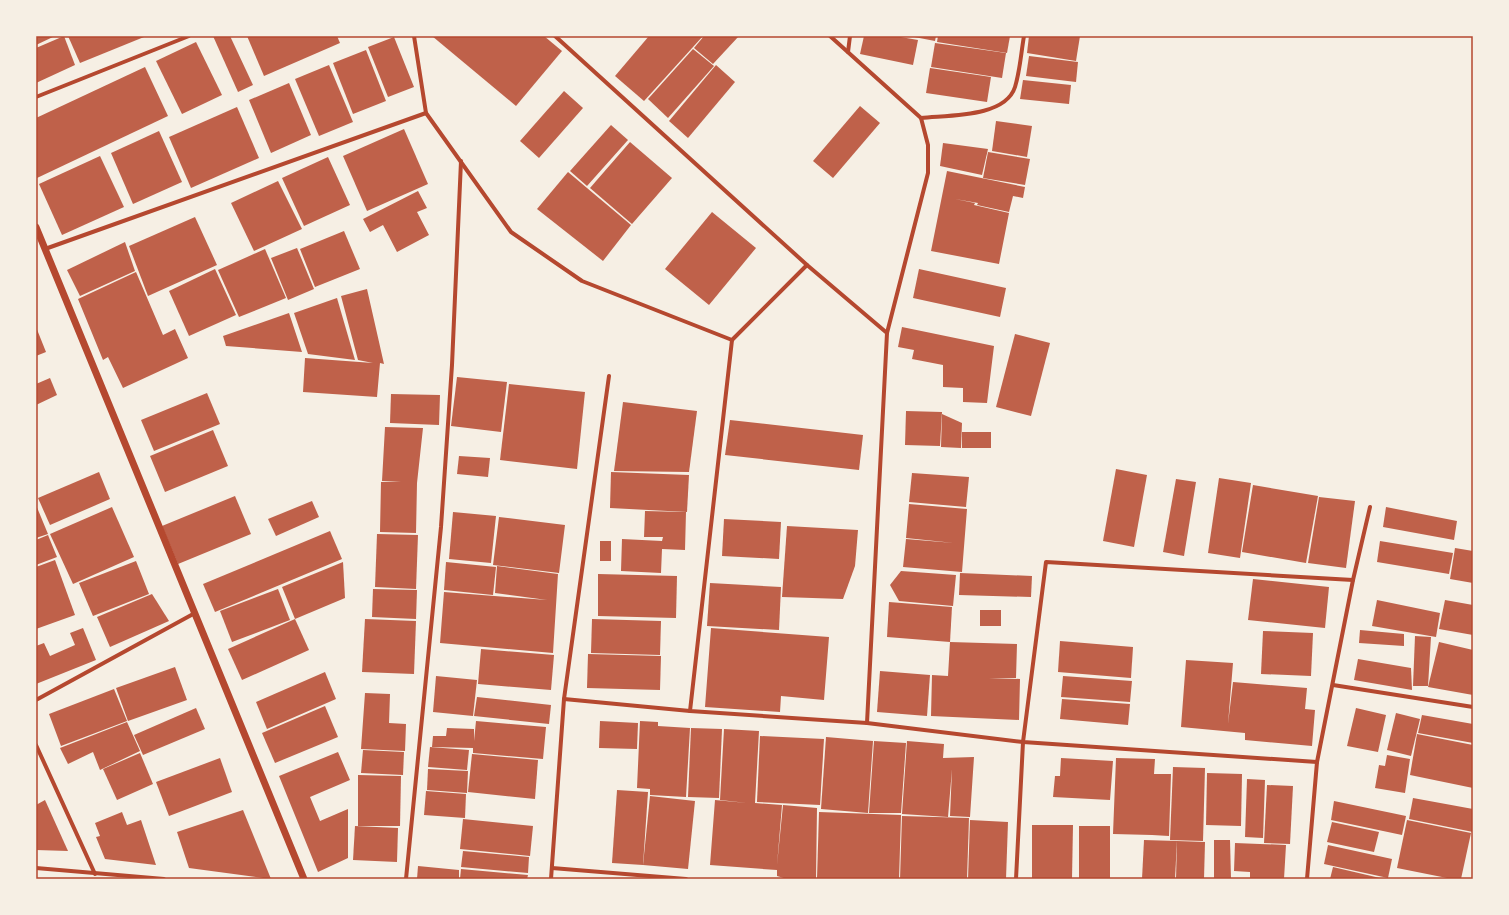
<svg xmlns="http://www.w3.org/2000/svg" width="1509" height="915" font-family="Ubuntu,sans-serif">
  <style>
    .building { fill: #bf614a }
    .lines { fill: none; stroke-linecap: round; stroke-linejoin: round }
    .minor { stroke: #b5482f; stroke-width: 4 }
    .tertiary { stroke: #b5482f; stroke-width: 7 }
    .neatline { fill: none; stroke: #b5482f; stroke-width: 1.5 }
  </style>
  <rect width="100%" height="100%" fill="#f6efe4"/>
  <g class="building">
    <path d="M36 36H55L36 45Z"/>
    <path d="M64 36 75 65 36 83V48Z"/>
    <path d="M68 36H143L144 37 80 63Z"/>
    <path d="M213 36H230L253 85 238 92Z"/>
    <path d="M247 36H337L340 43 264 76Z"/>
    <path d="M432 36H544L562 51 516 106Z"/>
    <path d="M649 36H703L644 101 615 76Z"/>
    <path d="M704 36H739L713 64 694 48Z"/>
    <path d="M864 36H895L918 40 913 65 860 54Z"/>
    <path d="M909 36H936L935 41Z"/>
    <path d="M938 36H1010L1007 53 937 42Z"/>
    <path d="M1029 36H1080L1076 61 1027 53Z"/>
    <path d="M394 37 414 87 388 97 368 47Z"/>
    <path d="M196 42 222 95 182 114 156 61Z"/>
    <path d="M935 43 1006 53 1002 78 931 67Z"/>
    <path d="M693 49 714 66 668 118 648 99Z"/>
    <path d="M366 50 386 101 353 114 333 63Z"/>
    <path d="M1029 56 1078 62 1076 82 1026 76Z"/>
    <path d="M329 65 353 122 319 136 295 79Z"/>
    <path d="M716 65 735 82 688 138 669 121Z"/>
    <path d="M145 67 168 116 37 178 36 118Z"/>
    <path d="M930 68 991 77 987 102 926 93Z"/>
    <path d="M1023 80 1071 85 1069 104 1020 99Z"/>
    <path d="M289 83 311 135 271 153 249 100Z"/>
    <path d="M564 91 583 108 539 158 520 141Z"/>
    <path d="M860 106 880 123 833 178 813 161Z"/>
    <path d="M237 107 259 158 191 188 169 137Z"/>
    <path d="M996 121 1032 126 1027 157 992 151Z"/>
    <path d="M611 125 628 140 587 186 570 171Z"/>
    <path d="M404 129 428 184 367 211 343 156Z"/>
    <path d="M159 131 182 182 133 204 111 153Z"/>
    <path d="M630 142 672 178 632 224 590 188Z"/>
    <path d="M943 143 988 149 982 175 940 166Z"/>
    <path d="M988 152 1030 159 1025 185 983 178Z"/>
    <path d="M100 156 124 207 62 235 39 184Z"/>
    <path d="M328 157 350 205 304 226 282 178Z"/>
    <path d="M947 171 1025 187 1023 198 1013 196 1009 212 977 205 978 203 955 199 975 203 974 205 1009 213 999 264 931 251Z"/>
    <path d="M568 172 631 225 603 261 537 209Z"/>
    <path d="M278 181 302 229 254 251 231 203Z"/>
    <path d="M418 191 427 208 417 212 429 235 397 252 383 225 370 232 363 219Z"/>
    <path d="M712 212 756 248 709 305 665 269Z"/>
    <path d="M195 217 217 265 148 296 129 246Z"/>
    <path d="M344 231 360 269 315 287 300 249Z"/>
    <path d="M125 242 135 271 80 296 67 270Z"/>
    <path d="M297 248 314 289 288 300 271 258Z"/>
    <path d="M265 249 286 298 239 317 218 270Z"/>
    <path d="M215 269 236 315 189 336 169 291Z"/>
    <path d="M919 269 1006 288 1000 317 913 298Z"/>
    <path d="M136 272 163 335 175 329 188 358 123 388 108 357 103 360 78 299Z"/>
    <path d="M367 289 384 364 380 363 377 397 303 392 305 358 373 363 358 360 341 296Z"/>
    <path d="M337 298 355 360 308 354 294 313Z"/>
    <path d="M289 313 302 352 226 346 223 336Z"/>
    <path d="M36 327 46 352 36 356Z"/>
    <path d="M902 327 994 346 987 403 963 402V388L943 387V365L912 359 914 350 898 347Z"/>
    <path d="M1015 334 1050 343 1031 416 996 407Z"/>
    <path d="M457 377 507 382 501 432 451 426Z"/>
    <path d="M50 378 57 395 36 405V384Z"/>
    <path d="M509 384 585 392 577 469 500 460Z"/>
    <path d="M207 393 220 424 154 451 141 420Z"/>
    <path d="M391 394 440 395 439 425 390 423Z"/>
    <path d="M623 402 697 411 689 472 614 471Z"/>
    <path d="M906 411 942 412 940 446 905 445Z"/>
    <path d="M942 414 962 423 961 448 941 447Z"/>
    <path d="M730 420 863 435 859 470 725 455Z"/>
    <path d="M385 427 423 428 417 483 416 533 380 532 381 482H401L382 481Z"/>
    <path d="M213 430 228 466 165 492 150 456Z"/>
    <rect x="962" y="432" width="29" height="16"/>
    <path d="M459 456 490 458 488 477 457 474Z"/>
    <path d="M1116 469 1147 475 1134 547 1103 541Z"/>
    <path d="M99 472 110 499 50 525 38 498Z"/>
    <path d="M611 472 689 475 687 512 610 508Z"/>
    <path d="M912 473 969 477 966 507 909 502Z"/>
    <path d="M1219 478 1251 483 1240 558 1208 553Z"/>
    <path d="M1176 479 1196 482 1184 556 1163 552Z"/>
    <path d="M1253 485 1318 496 1306 563 1242 552Z"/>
    <path d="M235 496 251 534 178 564 162 526Z"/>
    <path d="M1319 497 1355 501 1346 568 1308 563Z"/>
    <path d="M312 501 319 517 276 536 268 519Z"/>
    <path d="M909 504 967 509 962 572 903 567 906 539 954 543 906 538Z"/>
    <path d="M36 505 48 534 36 538Z"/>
    <path d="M112 507 134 557 73 584 50 534Z"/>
    <path d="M1386 507 1457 521 1454 540 1383 527Z"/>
    <path d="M645 511 686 512 685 550 662 549 661 573 621 571 622 539 662 541 663 537H644Z"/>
    <path d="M453 512 496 516 491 563 449 559Z"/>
    <path d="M499 517 565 525 559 573 493 565Z"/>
    <path d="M724 519 781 522 779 559 722 556Z"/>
    <path d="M787 526 858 530 855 566 843 599 782 597Z"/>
    <path d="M330 531 342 559 215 612 203 584Z"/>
    <path d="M377 534 418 535 416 589 375 587Z"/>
    <path d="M48 535 57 557 36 565V540Z"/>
    <rect x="600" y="541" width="11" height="20"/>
    <path d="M1380 541 1453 553 1449 574 1377 562Z"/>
    <path d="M1455 548 1473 551V583L1450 579Z"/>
    <path d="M55 560 75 615 36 629V567Z"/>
    <path d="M136 561 149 594 93 616 79 583Z"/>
    <path d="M343 562 345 598 295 619 282 587Z"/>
    <path d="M446 562 496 567 493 595 444 590Z"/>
    <path d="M497 566 558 574 553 653 440 643 444 592 547 600 495 593Z"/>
    <path d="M901 571 956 575 953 606 899 601 890 585Z"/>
    <path d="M960 573 1032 576 1031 597 959 595Z"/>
    <path d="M598 574 677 576 676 618 598 616Z"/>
    <path d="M1253 579 1329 587 1325 628 1248 620Z"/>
    <path d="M710 583 781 587 779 630 707 626Z"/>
    <path d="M278 589 290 620 232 642 220 611Z"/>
    <path d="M373 589 417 590 416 619 372 617Z"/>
    <path d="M152 594 169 621 110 647 97 617Z"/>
    <path d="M1377 600 1440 613 1436 637 1372 626Z"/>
    <path d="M1445 600 1473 605V635L1439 629Z"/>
    <path d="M889 602 952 607 950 642 887 637Z"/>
    <rect x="980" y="610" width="21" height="16"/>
    <path d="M295 619 309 650 242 680 228 649Z"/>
    <path d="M365 619 416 621 414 674 362 672Z"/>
    <path d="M592 619 661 621 660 655 591 653Z"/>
    <path d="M83 628 96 660 36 684V646L44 643 50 656 75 645 70 633Z"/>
    <path d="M711 628 829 637 824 700 781 696 780 712 705 707Z"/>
    <path d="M1360 630 1404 634V646L1359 643Z"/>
    <path d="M1263 631 1313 633 1311 676 1261 674Z"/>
    <path d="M1415 636 1431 637 1428 686H1413Z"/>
    <path d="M1060 641 1133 647 1131 678 1058 672Z"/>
    <path d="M950 642 1017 644 1016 678H989L1020 679 1019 720 931 716 932 675 948 676Z"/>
    <path d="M1439 642 1473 650V695L1428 687Z"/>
    <path d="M481 649 554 655 551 690 478 684Z"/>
    <path d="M588 654 661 656 660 690 587 688Z"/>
    <path d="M1358 659 1411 668 1412 690 1354 680Z"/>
    <path d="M1186 660 1233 663 1228 724 1233 682 1307 688 1305 709 1315 710 1312 746 1245 740V733L1181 727Z"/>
    <path d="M175 667 187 700 128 721 116 688Z"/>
    <path d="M880 671 930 675 927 716 877 712Z"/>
    <path d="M325 672 336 699 267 729 256 702Z"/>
    <path d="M436 676 477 680 473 716 433 712Z"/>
    <path d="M1063 676 1132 681 1130 702 1061 697Z"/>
    <path d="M114 689 127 721 61 746 49 714Z"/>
    <path d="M365 693 390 694 389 723 406 724 405 751 361 749Z"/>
    <path d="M477 697 551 705 549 724 474 716Z"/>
    <path d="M1062 699 1130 704 1128 725 1060 719Z"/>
    <path d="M325 706 338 737 275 763 262 733Z"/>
    <path d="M196 708 205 729 143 755 134 735Z"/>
    <path d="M1356 708 1386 715 1378 752 1347 746Z"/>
    <path d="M1396 713 1420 719 1411 756 1387 750Z"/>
    <path d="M1422 715 1473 724V743L1418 733Z"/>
    <path d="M476 721 546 727 543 759 473 753V748L432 747 433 736H446L447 728 474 729V741Z"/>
    <path d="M600 721 638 723 637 749 599 748Z"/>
    <path d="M640 721 658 722V726L690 728 686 797 650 795V789L637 788Z"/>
    <path d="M127 722 140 751 100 770 93 752 68 764 60 748Z"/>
    <path d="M691 728 722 729 719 798 688 797Z"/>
    <path d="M724 729 759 731 755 803 782 805 777 865 783 805 817 808 816 879H787L777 876V870L710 865 715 800 747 803 720 800Z"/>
    <path d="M1417 734 1473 745V788L1410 775Z"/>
    <path d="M760 736 824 739 820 805 757 802Z"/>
    <path d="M826 737 873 741 868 813 821 809Z"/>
    <path d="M874 741 906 743 901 813H869Z"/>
    <path d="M907 741 944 744 943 758 974 757 970 817 950 816 952 769 948 817 902 814Z"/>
    <path d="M430 747 469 750 467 770 428 767Z"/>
    <path d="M363 750 404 752 403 775 361 773Z"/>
    <path d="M338 752 350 780 310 797 320 821 348 809V858L318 872 279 776Z"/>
    <path d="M140 753 153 784 117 800 103 769Z"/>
    <path d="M472 754 538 760 535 799 468 792Z"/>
    <path d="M1387 755 1410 759 1405 793 1375 788 1379 765 1385 766Z"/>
    <path d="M220 758 232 792 169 816 156 782Z"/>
    <path d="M1061 758 1113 761 1110 800 1053 797 1055 776H1060Z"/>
    <path d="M1116 758 1155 759 1154 774H1171L1169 836 1152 835 1153 806 1152 835 1113 834Z"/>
    <path d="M1173 767 1205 768 1203 841 1170 840Z"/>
    <path d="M428 769 468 771 467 793 427 790Z"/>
    <path d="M1207 773 1242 774 1241 826 1206 825Z"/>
    <path d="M358 775 401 776 400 826H358Z"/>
    <path d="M1247 779 1265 780 1263 838 1245 837Z"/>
    <path d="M1267 785 1293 786 1290 844 1264 843Z"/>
    <path d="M617 790 648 792 643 865 612 863Z"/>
    <path d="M426 791 466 794 465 818 424 815Z"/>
    <path d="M650 796 695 801 688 869 643 865Z"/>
    <path d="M1413 798 1473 809V832L1409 819Z"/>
    <path d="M45 800 68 851 36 850V805Z"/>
    <path d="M1334 801 1406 816 1402 835 1331 820Z"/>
    <path d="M243 810 271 879 189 868 177 832Z"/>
    <path d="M122 812 127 825 141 820 156 865 105 859 96 837 100 836 95 823Z"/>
    <path d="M819 812 901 815 899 879H817Z"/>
    <path d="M902 816 969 818 967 879H900Z"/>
    <path d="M463 819 533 826 530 856 460 849Z"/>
    <path d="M970 820 1008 822 1006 879H968Z"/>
    <path d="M1407 820 1471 833 1461 879H1452L1397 868Z"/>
    <path d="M1332 822 1379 832 1374 852 1327 842Z"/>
    <path d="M1032 825H1073L1072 879H1032Z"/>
    <path d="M355 826 398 828 397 862 353 860Z"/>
    <rect x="1079" y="826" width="31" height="53"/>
    <path d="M1144 840 1177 841 1175 879H1142Z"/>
    <path d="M1214 840H1230L1231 879H1214Z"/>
    <path d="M1177 841 1205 842 1204 879H1176Z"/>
    <path d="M1235 843 1286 845 1284 879H1250V872L1234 871Z"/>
    <path d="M1328 845 1392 859 1388 878 1324 864Z"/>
    <path d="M463 851 529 857 528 873 461 867Z"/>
    <path d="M418 866 459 870V879H417Z"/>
    <path d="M1333 867 1380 878V879H1330Z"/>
    <path d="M461 869 528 875 527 879H460Z"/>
  </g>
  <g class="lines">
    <g class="minor">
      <path d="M414 36 426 113 511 232 582 281 732 340 807 265"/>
      <path d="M555 36 807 265 887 333"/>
      <path d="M830 36 921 118 928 145V173L887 333 867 723"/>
      <path d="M848 52 850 36"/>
      <path d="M36 97 189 36"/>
      <path d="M921 118C947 115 1005 118 1015 87 1020 71 1021 53 1024 36"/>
      <path d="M45 249 426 113"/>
      <path d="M1333 685 1473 707"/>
      <path d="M564 699 690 711 867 723 1023 742 1317 762"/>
      <path d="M36 700 195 613"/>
      <path d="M690 711 732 340"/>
      <path d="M36 745 95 874"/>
      <path d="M36 868 164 879"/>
      <path d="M552 868 686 879"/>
      <path d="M406 879 441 527 452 365 461 161"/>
      <path d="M551 879 564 699 609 376"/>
      <path d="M1016 879 1023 742 1046 562 1353 580"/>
      <path d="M1307 879 1317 762 1353 580 1370 507"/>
    </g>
    <path class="tertiary" d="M36 227 304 879"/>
  </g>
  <rect width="1509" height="915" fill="none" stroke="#f6efe4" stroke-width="74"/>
  <rect x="37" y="37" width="1435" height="841" class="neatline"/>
</svg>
